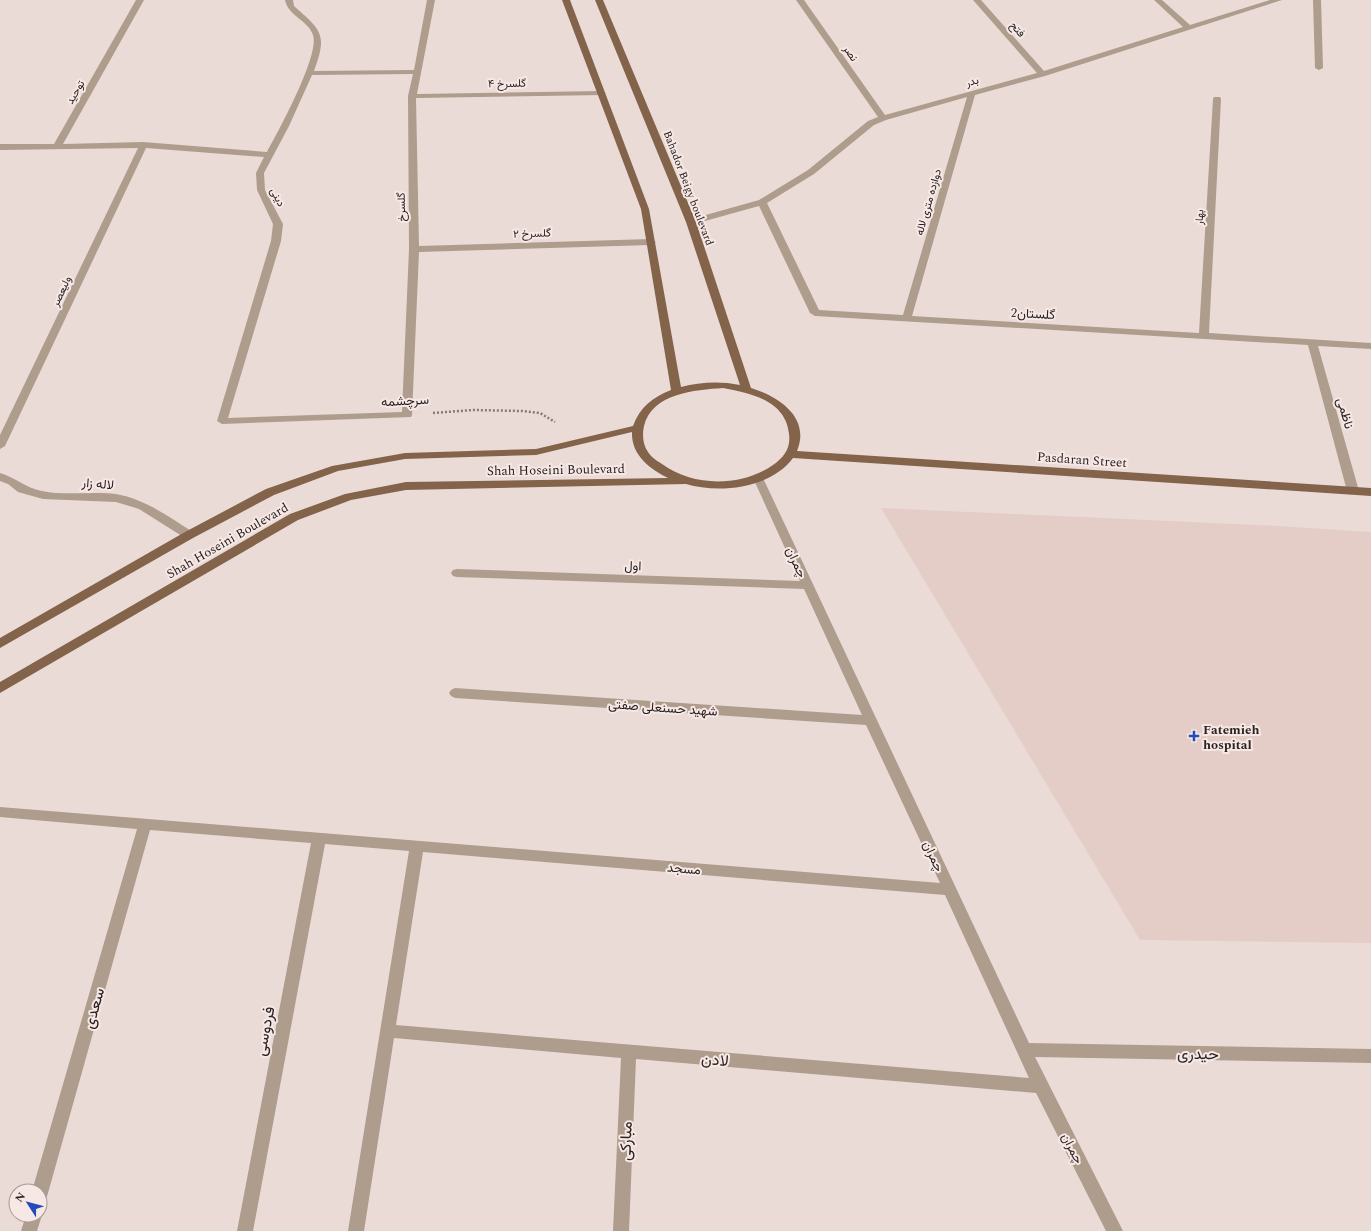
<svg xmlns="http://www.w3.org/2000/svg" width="1371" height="1231" viewBox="0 0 1371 1231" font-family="Spectral,Vazirmatn,serif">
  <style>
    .built { fill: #e4cdc7 }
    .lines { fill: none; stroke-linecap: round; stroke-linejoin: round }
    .path { stroke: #837a77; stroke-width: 2.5; stroke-dasharray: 2 2; stroke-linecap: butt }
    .minor { fill: #ae9c8d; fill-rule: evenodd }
    .major { fill: #83634a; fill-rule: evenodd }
    .poi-dot { fill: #224cba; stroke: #f7e8e5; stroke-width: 1.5 }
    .labels { text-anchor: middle; stroke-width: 4; stroke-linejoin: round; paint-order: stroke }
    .far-street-label { font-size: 11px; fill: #282321; stroke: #f7e8e5 }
    .street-label { font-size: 13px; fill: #282321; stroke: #f7e8e5 }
    .poi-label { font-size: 13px; font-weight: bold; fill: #282321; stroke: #f7e8e5; text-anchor: start }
    .near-street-label { font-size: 16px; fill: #282321; stroke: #f7e8e5 }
  </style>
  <rect width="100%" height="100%" fill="#eadbd7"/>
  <path class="built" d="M881 508 1279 526 1371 532V943L1140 940Z"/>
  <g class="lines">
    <path class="path" d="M433 413 473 410 522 411 540 413 555 422"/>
    <g class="minor">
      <path d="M136 0H144L63 144 143 142 267 152C278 132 320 55 313 35 308 20 288 16 285 0H293L294 6C321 30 328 34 314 71L414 70 427 0H435L417 94 602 91 606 93 602 95 416 98 419 246 651 239 656 242 651 245 419 252 412 415 411 417 222 424 217 421 271 241 273 224 257 190 256 173 264 157 146 148 5 446 0 449V435L138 148 0 150V144H54ZM413 74 408 96 409 249 402 412 228 418 281 241 283 224 265 190 264 173 289 126 312 75Z"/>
      <path d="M796 0H804L885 115 1037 73 973 0H981L1044 71 1183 27 1154 0H1162L1190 25 1270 0H1282L1045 76 975 95 912 316 1199 333 1213 99 1214 97H1220L1221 99 1209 333 1371 343V349L1318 346 1359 491 1357 494H1349L1347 491 1308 345 815 316 810 313 759 206 694 224H688L686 222 688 220 759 200 808 170 868 121 878 117ZM967 97 903 315 819 310 767 203 814 174 874 125 886 120Z"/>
      <path d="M1313 0H1321L1323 68 1319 70 1315 68Z"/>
      <path d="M0 473C16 478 26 488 42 491 66 496 92 491 116 494 145 499 169 517 193 532L195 535 193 538H185L139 509 126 505 116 502 43 499 18 492 8 484 0 481Z"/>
      <path d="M758 474 762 475 763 478 1029 1043 1371 1049V1063L1035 1057 1123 1231H1106L1036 1093 636 1059 629 1231H613L621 1058 394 1038 364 1231H348L409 851 325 844 253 1231H237L311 843 150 830 48 1193 46 1199 40 1201V1191H32L137 829 0 817V807L940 883 866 725 455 698 451 696 449 693 451 690 455 688 862 715 804 589 457 577 453 576 451 573 453 570 457 569 800 581 753 478 754 475ZM423 852 945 895 1029 1078 396 1025Z"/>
      <path d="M40 1210 42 1215 37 1231H21L26 1215H40Z"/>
    </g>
    <path class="major" d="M562 0H570L649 209 681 387C700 382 720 381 740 385L686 222 595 0H603L696 222 751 388C778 396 811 417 797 451L1371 488V496L793 458C771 488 720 494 686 484L406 490 351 500 298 520 0 693V682L290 514 345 494 406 482 668 478C650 469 631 455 632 432L536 455 405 459 338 471 274 495 193 538 0 648V638L185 532 266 489 332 466 405 453 536 449 633 426C640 407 653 397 671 390L641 209ZM723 388C751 393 786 401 789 434 791 448 784 457 773 465 741 487 693 487 662 464 657 461 651 457 648 452 643 445 642 435 644 426 652 393 695 390 723 388Z"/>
  </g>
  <path class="poi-dot" d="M1192 730h4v4h4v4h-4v4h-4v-4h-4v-4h4z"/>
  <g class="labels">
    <g class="far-street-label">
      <text transform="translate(1018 29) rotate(49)" y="4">فتح</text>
      <text transform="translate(851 53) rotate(55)" y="4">نصر</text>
      <text transform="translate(972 81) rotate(-16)" y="4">بدر</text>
      <text transform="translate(507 83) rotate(-1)" y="4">گلسرخ ۴</text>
      <text transform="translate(75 92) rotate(-60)" y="4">توحید</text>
      <text transform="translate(689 188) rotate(69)" y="4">Bahador Beigy boulevard</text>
      <text transform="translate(278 197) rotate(63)" y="4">دینی</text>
      <text transform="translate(928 202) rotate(-74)" y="4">دوازده متری لاله</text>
      <text transform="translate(401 207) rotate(-91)" y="4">گلسرخ</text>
      <text transform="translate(1199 217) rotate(-87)" y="4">بهار</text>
      <text transform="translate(532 233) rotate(-2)" y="4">گلسرخ ۲</text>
      <text transform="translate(61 291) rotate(-65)" y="4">ولیعصر</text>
    </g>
    <g class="street-label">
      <text transform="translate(1033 313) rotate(3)" y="5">گلستان2</text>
      <text transform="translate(405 400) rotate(-3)" y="5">سرچشمه</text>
      <text transform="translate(1346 413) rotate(74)" y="5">ناظمی</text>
      <text transform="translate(1082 459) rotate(4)" y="5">Pasdaran Street</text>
      <text transform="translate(556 469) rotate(-1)" y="5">Shah Hoseini Boulevard</text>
      <text transform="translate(98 483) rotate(5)" y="5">لاله زار</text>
      <text transform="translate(227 540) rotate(-30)" y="5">Shah Hoseini Boulevard</text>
      <text transform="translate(797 562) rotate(65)" y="5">چمران</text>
      <text transform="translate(633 565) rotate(2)" y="5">اول</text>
      <text transform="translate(663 707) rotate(4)" y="5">شهید حسنعلی صفتی</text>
      <text transform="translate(934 856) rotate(65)" y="5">چمران</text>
      <text transform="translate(684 868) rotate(5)" y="5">مسجد</text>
      <text transform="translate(1073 1148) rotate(63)" y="5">چمران</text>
    </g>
    <g class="poi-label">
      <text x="1203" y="734">Fatemieh<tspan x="1203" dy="15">hospital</tspan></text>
    </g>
    <g class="near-street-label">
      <text transform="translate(93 1008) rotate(-74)" y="6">سعدی</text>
      <text transform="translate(264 1031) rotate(-79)" y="6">فردوسی</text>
      <text transform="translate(1198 1053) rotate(1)" y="6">حیدری</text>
      <text transform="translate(715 1059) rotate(5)" y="6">لادن</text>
      <text transform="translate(625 1141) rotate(-88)" y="6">مبارکی</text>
    </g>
  </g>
  <g transform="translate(28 1203) rotate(306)"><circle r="19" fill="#f7e8e5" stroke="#a49997"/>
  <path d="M0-3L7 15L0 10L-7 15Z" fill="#224cba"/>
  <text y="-6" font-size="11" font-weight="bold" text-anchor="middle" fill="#282321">N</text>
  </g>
</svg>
